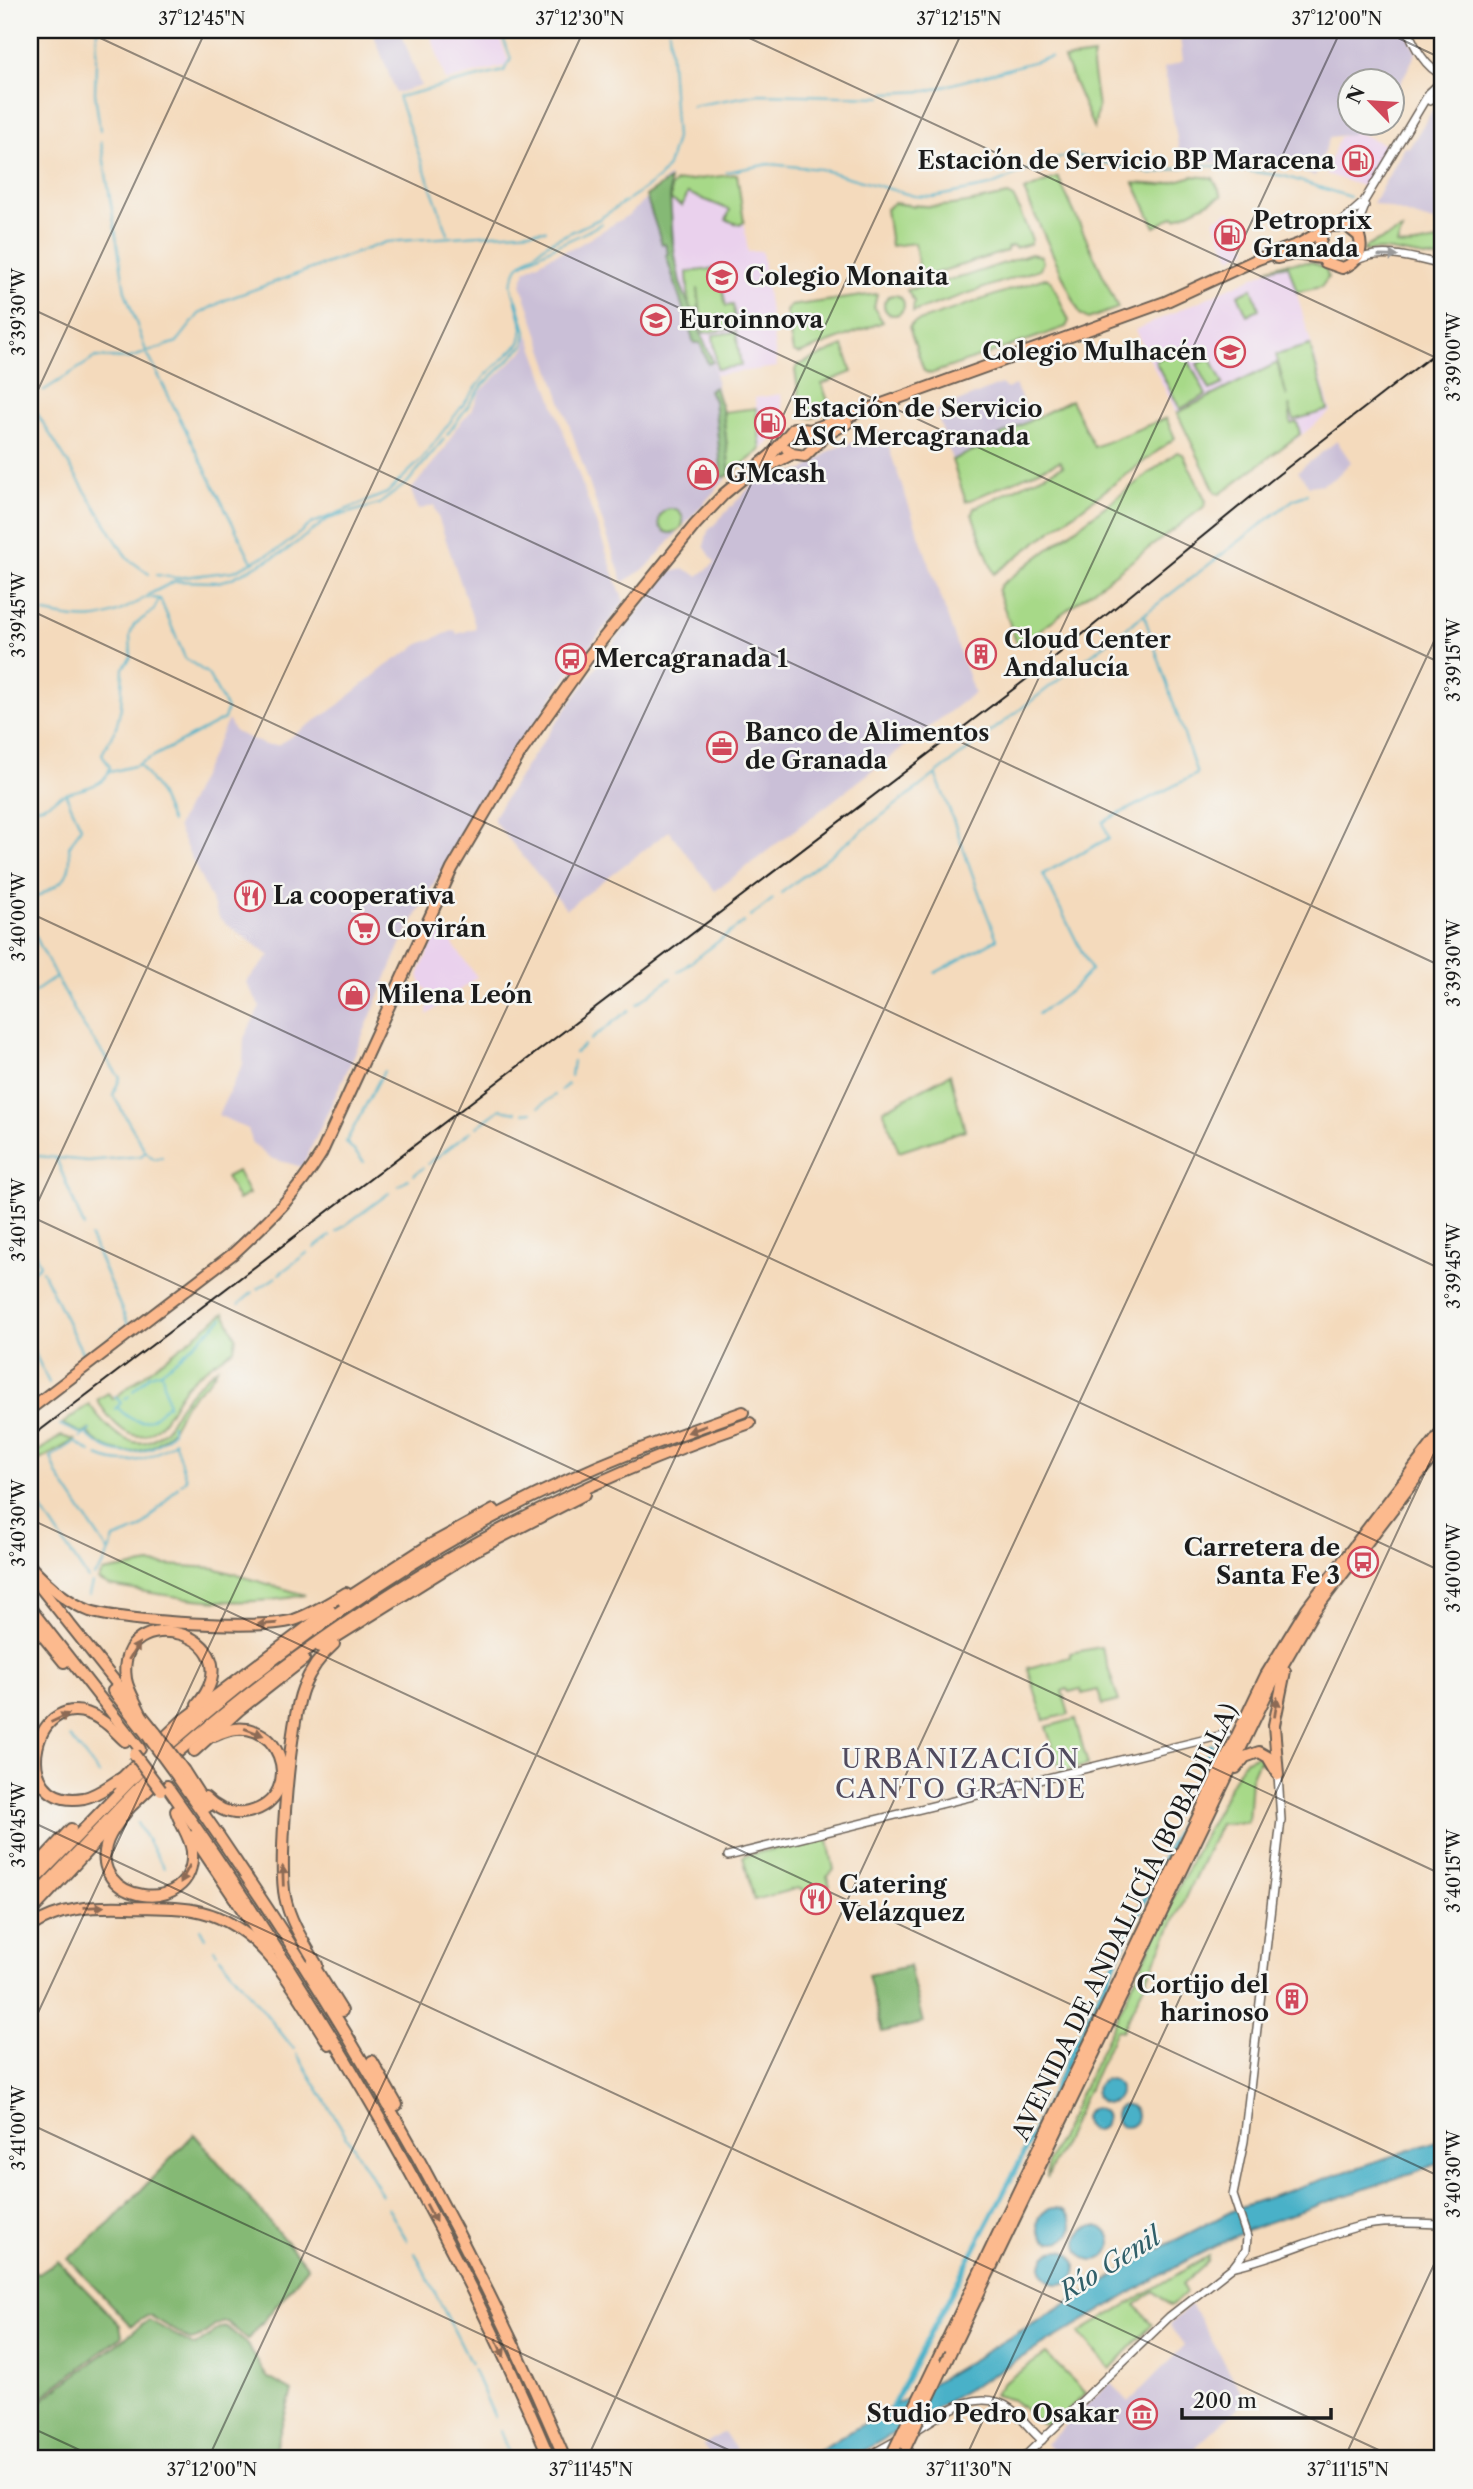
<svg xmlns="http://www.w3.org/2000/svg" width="1473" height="2489" viewBox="0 0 1473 2489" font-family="'Libre Caslon Text',serif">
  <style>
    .built { fill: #ead1ed }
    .industrial { fill: #cabfd7 }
    .green { fill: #a7d988; stroke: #627a52; stroke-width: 2 }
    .forest { fill: #85b974; stroke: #506a48; stroke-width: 2 }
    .water { fill: #49b1c8; stroke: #326672; stroke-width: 2 }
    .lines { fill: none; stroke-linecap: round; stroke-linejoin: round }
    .stream { stroke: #49b1c8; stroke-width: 2 }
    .canal { stroke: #49b1c8; stroke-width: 5 }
    .minor-casing { stroke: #685e54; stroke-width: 10 }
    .highway-casing { stroke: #685e54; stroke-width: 14 }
    .minor { stroke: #fff; stroke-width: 7 }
    .highway { stroke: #fcba8e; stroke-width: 10 }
    .rail { stroke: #1c1c1c; stroke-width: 2 }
    .highway-bridge-casing { stroke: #685e54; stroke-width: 14; stroke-linecap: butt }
    .highway-bridge { stroke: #fcba8e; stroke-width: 10 }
    .oneway { fill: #999 }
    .oneway2 { fill: #8c6b55 }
    .ticks { fill: none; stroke: #1c1c1c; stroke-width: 2; stroke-opacity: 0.45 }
    .labels { text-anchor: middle; stroke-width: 5; stroke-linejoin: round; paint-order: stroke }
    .poi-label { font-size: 24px; font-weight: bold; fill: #1c1c1c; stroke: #f6f6f2; text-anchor: start }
    .street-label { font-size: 24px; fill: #1c1c1c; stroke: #f6f6f2 }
    .neighbourhood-label { font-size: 26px; letter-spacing: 2px; fill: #514b5f; stroke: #f6f6f2 }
    .water-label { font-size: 26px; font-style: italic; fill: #305f69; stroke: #f6f6f2 }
    .neatline { fill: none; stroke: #1c1c1c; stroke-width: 2.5 }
    .ticks-label { font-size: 18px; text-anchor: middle; fill: #1c1c1c }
  </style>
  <rect width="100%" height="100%" fill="#f6f6f2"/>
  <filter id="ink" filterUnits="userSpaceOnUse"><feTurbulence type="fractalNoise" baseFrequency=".0143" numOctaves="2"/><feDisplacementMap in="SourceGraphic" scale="14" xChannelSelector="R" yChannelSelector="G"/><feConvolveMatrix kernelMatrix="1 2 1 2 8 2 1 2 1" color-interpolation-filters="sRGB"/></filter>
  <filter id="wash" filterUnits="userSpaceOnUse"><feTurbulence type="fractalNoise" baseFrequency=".00686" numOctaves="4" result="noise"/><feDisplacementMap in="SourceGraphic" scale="28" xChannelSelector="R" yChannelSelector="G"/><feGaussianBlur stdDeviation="1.57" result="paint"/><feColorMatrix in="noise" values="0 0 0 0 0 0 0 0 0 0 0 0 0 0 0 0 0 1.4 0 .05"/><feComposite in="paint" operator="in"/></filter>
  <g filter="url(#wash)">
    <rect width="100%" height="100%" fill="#f4dabc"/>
    <g class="built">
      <path d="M429 30H497L508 60 505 66 446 81Z"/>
      <path d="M1356 132 1393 148 1368 188 1326 174 1339 137Z"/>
      <path d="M737 174 748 252 762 251 777 367 716 375 680 283 673 244 671 187 676 182Z"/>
      <path d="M1230 211 1248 249 1231 258 1213 220Z"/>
      <path d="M1288 264 1331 412 1295 440 1289 405 1277 363 1177 413 1135 330 1267 271Z"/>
      <path d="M781 394 783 418 778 433 761 450 755 398Z"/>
      <path d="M442 921 454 946 477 977 427 1015 429 992 421 985 419 973Z"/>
    </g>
    <g class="industrial">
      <path d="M372 30H400L421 86 396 93Z"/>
      <path d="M1179 30H1406L1416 53 1398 88H1393L1392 80H1350V122L1355 123 1356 127 1352 134 1330 137 1315 176 1271 163H1215L1180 155 1164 68 1183 61Z"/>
      <path d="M1439 100H1443V222H1433L1373 203 1405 147 1409 148Z"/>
      <path d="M669 176 677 270 689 312 714 366 730 474 646 568 623 582 521 284 526 270 551 256 579 245 630 214Z"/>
      <path d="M528 332 624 602 558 688 438 876 400 946 353 1058 302 1167 270 1158 253 1144 248 1129 218 1115 243 1064 244 1038 260 1007 246 982 270 956 220 919 177 827 228 720 235 732 265 745H278L332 710 386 666 420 644 455 630 457 634 476 628 434 505 418 510 411 490 446 447 456 428 472 410 480 392 525 349Z"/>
      <path d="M1001 384 1007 389 1015 385 1032 420 999 436 1000 439 952 460 936 411Z"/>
      <path d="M883 431 974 693 715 891 669 831 566 909 494 821V816L532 757 612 645 670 572 685 569 698 576 715 563 704 546 708 531 752 485 779 474 804 470 831 450Z"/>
      <path d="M1337 441 1351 462 1335 478 1322 484 1309 486 1298 471Z"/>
      <path d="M1191 2304 1246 2400 1183 2459H1061L1046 2444 1110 2382 1129 2402 1184 2346 1169 2325Z"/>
      <path d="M724 2432 742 2459H712L703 2445Z"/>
    </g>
    <g class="green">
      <path d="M1094 55 1092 66 1098 107 1094 129 1064 59Z"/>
      <path d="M737 174 744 222 740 225 726 220 730 210 688 193 682 206 671 200V187L676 182Z"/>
      <path d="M1193 176 1213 178 1222 196 1176 218 1174 216 1155 227 1134 183 1162 185Z"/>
      <path d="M1058 177 1118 308 1088 319 1080 314 1024 191Z"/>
      <path d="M1008 195 1014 198 1032 240 1030 244 1015 248 1013 246 1007 248V251L920 278 915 243 891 246 886 209 894 203C939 211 965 203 1008 195Z"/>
      <path d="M1402 230 1397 245C1413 248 1427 241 1443 241V260L1385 250 1364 251 1365 247Z"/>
      <path d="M1031 254 1041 256 1043 262 1040 269 913 312 914 301 907 290 966 276Z"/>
      <path d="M1312 262 1326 269 1328 278 1321 287 1297 292 1288 265 1267 269 1285 263Z"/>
      <path d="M718 268 726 306 733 305 736 328 703 333 698 288 699 309 689 310 687 272Z"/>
      <path d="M1045 278 1051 280 1069 321 1066 327 930 374 924 371 909 327 913 323Z"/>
      <path d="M1252 288 1259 309 1247 315 1238 295Z"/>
      <path d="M877 294 874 308 883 322 799 354 793 352 786 311 790 306Z"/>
      <circle cx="894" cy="305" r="10"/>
      <path d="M736 332 741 366 717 369 713 335Z"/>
      <path d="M1310 345 1328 410 1294 420 1289 405 1291 424 1297 422 1300 434 1220 494 1216 493 1177 413 1277 363 1287 397 1276 355Z"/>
      <path d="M843 346 852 372 822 384 831 410 812 418 805 416 801 410 795 370 798 365Z"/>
      <path d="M1182 347 1206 395 1180 409 1155 361Z"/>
      <path d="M1211 358 1223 384 1210 390 1197 364Z"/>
      <path d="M1071 400 1094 447 1166 418 1175 438 994 574 972 514 974 508 1063 466 1060 461 966 502 952 460 1000 439 999 436Z"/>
      <path d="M756 408 761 450 730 474 723 412Z"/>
      <path d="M1177 452 1183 454 1206 501 1205 506 1020 645 1017 644 998 591 1001 585Z"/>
      <circle cx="671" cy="521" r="12"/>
      <path d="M950 1074 965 1130 899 1152 883 1110Z"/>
      <path d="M237 1171 249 1194 238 1200 226 1177Z"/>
      <path d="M224 1313 236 1337 234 1349C217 1360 201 1371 187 1385 177 1396 172 1410 163 1421 137 1455 112 1423 97 1400L108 1393 113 1399Z"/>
      <path d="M217 1368C210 1385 195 1390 185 1405 179 1414 177 1425 169 1433 146 1459 110 1458 88 1433L90 1429 83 1434 62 1424 89 1404C105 1426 134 1461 164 1431 170 1424 174 1415 179 1407 189 1392 202 1380 217 1368Z"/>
      <path d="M61 1436 75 1440 36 1462 34 1454Z"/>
      <path d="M150 1564 214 1568 305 1595C235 1609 179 1598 110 1586L98 1580 103 1572Z"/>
      <path d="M1101 1647 1119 1701 1102 1705 1098 1690 1082 1694 1081 1689 1069 1692 1067 1689 1062 1691 1069 1714 1044 1720 1028 1668 1070 1657V1653Z"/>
      <path d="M1075 1719 1088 1765 1061 1772 1046 1727Z"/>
      <path d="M1258 1755 1272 1767 1269 1769 1259 1760 1251 1778 1248 1822 1220 1824 1122 2031 1116 2030 1047 2178 1048 2162 1195 1853 1239 1769 1246 1760Z"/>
      <path d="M824 1838 828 1840 834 1870 827 1877 830 1886 805 1891 798 1888 754 1900 743 1856Z"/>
      <path d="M1208 2256 1207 2262 1182 2285 1186 2293 1170 2306 1154 2291 1135 2305 1153 2324 1110 2369 1079 2333Z"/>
      <path d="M1046 2354 1086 2393 1054 2423 1045 2424 1036 2420 1013 2400 994 2395 1003 2383Z"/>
    </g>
    <g class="forest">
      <path d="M669 180 673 244 680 283 713 362 708 364 700 343H694L666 255 668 253 665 244H662L646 196Z"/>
      <path d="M715 387 723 412 730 474 726 477H722L714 401 709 390Z"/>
      <path d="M909 1966 923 2023 882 2032 868 1975Z"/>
      <path d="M194 2134 308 2267 248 2340 227 2322C212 2322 205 2339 190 2340L149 2315 131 2326 68 2259 110 2223Z"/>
      <path d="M58 2261 120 2325 122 2336 30 2406V2271L39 2274Z"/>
      <path d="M149 2320 195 2346 220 2328 227 2327 248 2345 267 2377 292 2391 272 2459H30V2409Z"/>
    </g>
    <g class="water">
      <circle cx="1108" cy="2091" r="12"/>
      <circle cx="1126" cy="2116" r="11"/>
      <circle cx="1095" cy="2119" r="11"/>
      <path d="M1443 2139V2162L1249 2229 1178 2265 850 2459H804L1168 2244 1240 2207Z"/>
      <circle cx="1055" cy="2225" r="17"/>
      <circle cx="1094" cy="2243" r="17"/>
      <circle cx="1059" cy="2267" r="17"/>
    </g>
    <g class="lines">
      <g class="stream">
        <path d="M97 30 95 93 100 130"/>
        <path d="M885 93 927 91 1051 57"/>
        <path d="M692 106 759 94 882 97"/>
        <path d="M101 142 125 291 146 351"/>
        <path d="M726 172 769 164 820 169 914 196 933 197 990 186 1054 159 1073 155 1152 174 1197 164 1284 176 1350 197"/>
        <path d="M448 234 398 97 504 71 511 59 500 30"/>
        <path d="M523 264C550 245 576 240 602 223"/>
        <path d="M148 355 251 560"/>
        <path d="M43 391 96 357 127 359 177 342 199 314 225 300 386 242 546 230"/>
        <path d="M30 402 127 558 149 574"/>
        <path d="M447 435 483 385 524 345 526 331 517 300"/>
        <path d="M157 575 176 578 234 571 281 548 311 524 387 493 422 459 485 376 520 343 523 328 511 284 518 266 548 243 599 219 644 189 660 177 668 166 676 138 669 30"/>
        <path d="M148 595 175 581 218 582 230 579 284 552 328 519 379 504 407 483 444 439"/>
        <path d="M30 610C82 620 98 627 146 597L160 599 185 658 208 674 227 709 224 719 139 764 157 789 171 822"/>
        <path d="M110 772 138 765"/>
        <path d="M30 806C44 809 49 802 60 796 76 788 107 789 110 767L102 754 116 728 121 707 123 668 131 657 130 635 134 625 153 611 159 600"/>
        <path d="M781 893 1293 500 1307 494"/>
        <path d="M30 901C57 884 75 882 69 847L81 827 66 795"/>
        <path d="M750 917 773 899"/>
        <path d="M30 925 56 977 30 995"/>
        <path d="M678 972 744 922"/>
        <path d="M935 973 997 939C974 885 959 830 936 776"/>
        <path d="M56 977 82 1024 120 1078 113 1095 146 1152 154 1159 162 1157"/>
        <path d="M637 1004 671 978"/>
        <path d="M1038 1014 1072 990 1091 970 1043 874 1109 838 1103 822 1197 774 1144 615"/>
        <path d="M590 1040 629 1010"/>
        <path d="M575 1053 584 1045"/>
        <path d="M571 1076 573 1061"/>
        <path d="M561 1090 568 1084"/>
        <path d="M539 1107 555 1095"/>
        <path d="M524 1113 532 1112"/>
        <path d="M477 1127 500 1109 516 1112"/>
        <path d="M30 1155 56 1158 84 1227"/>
        <path d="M58 1158 87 1161 141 1156 145 1152"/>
        <path d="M364 1162 346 1142 384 1071"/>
        <path d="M428 1164 471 1131"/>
        <path d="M414 1175 423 1168"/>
        <path d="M399 1186 408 1179"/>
        <path d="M336 1232 389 1193"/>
        <path d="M30 1242 40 1265 30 1273"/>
        <path d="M314 1248 330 1236"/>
        <path d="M42 1271 85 1358 128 1324 90 1237"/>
        <path d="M279 1274 307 1253"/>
        <path d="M258 1289 276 1277"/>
        <path d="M239 1304 253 1292"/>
        <path d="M30 1343 49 1383"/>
        <path d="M162 1373 168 1406"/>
        <path d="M133 1391 150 1375 161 1372 180 1357 223 1318"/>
        <path d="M115 1396 121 1403 115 1409"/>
        <path d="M125 1399 129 1396"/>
        <path d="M117 1407C136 1428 151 1425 167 1404"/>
        <path d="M60 1425 84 1435"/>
        <path d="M86 1434C112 1459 147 1460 172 1432V1425"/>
        <path d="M80 1438 90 1430"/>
        <path d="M174 1440 186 1479 181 1484"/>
        <path d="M91 1452 75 1442 51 1457 58 1476 108 1551"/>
        <path d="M98 1456C127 1469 150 1459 175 1442"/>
        <path d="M41 1508 88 1579"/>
        <path d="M94 1576 104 1564 114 1539 140 1529 178 1487"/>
        <path d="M89 1595 92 1583"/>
        <path d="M70 1737 99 1774"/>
        <path d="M137 1823 164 1868"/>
        <path d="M200 1929 205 1938"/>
        <path d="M214 1949 217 1953"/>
        <path d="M220 1957 294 2049"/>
        <path d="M297 2054 382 2195"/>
        <path d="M388 2208 407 2241"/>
        <path d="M415 2253 471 2364"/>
        <path d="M473 2369 495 2418"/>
        <path d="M500 2431 511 2459"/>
      </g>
      <path class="canal" d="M889 2413 1017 2167 1198 1788 1211 1745"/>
    </g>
  </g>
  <g filter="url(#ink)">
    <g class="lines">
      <g class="minor-casing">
        <g id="minor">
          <path d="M1408 30C1414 46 1426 69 1443 75"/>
          <path d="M1430 101 1443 90"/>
          <path d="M1339 224 1363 203 1429 93 1443 80"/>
          <path d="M1355 231 1365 206"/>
          <path d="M1355 261C1381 247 1416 259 1443 265"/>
          <path d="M728 1856 1227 1734"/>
          <path d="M1235 2266C1278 2257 1318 2236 1361 2226 1388 2220 1416 2224 1443 2224"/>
          <path d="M913 2432C942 2414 978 2385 1011 2409 1023 2418 1031 2431 1042 2440"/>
          <path d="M863 2459 899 2439"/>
          <path d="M1022 2459 1169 2317 1234 2266 1246 2250 1247 2237 1233 2195 1244 2141 1281 1820 1278 1775"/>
        </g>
      </g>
      <g class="highway-casing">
        <g id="highway">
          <path d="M1277 258 1295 254 1321 258"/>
          <path d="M810 430 1165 302 1258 259 1299 244 1331 226H1347L1359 236C1364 252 1357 263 1342 268L1325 262 1318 248 1323 232"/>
          <path d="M787 449 792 454 805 456 827 434 847 423"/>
          <path d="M765 468 792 454"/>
          <path d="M30 1409 234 1253C268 1221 297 1194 321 1154L452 869 521 752 589 656 695 525 724 494 771 455 794 428 810 430 815 439 814 446"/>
          <path d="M30 1566C47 1585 66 1602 90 1611 124 1622 260 1630 294 1620 312 1614 329 1603 346 1593"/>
          <path d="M32 1577 156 1733"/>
          <path d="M343 1601 428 1546 494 1510"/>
          <path d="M30 1608 140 1749"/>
          <path d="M30 1620 64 1662"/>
          <path d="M320 1647 474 1551 585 1494"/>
          <path d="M30 1656V1692"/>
          <path d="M113 1691 150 1739"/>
          <path d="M141 1714C136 1702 128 1691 126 1679 114 1597 259 1632 197 1705"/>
          <path d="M181 1722 330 1610"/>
          <path d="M165 1737 184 1719"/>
          <path d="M170 1744C307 1625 463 1519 633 1452 669 1438 706 1425 743 1412"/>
          <path d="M194 1751 239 1710 304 1659"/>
          <path d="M177 1753C349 1603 534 1497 750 1423"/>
          <path d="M1236 1768 1245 1757 1259 1752 1268 1757 1275 1769"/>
          <path d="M184 1771 207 1807"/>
          <path d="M1278 1775 1274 1725 1285 1671"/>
          <path d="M177 1776C329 1990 462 2217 565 2459"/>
          <path d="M122 1778C110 1784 99 1795 84 1798 5 1811 33 1676 101 1720 110 1725 117 1734 125 1741"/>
          <path d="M117 1783 135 1765"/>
          <path d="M167 1786C316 1997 449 2221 550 2459"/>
          <path d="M205 1797C217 1809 232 1816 249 1812 310 1797 279 1702 214 1736"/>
          <path d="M129 1808C122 1818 113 1828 108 1840 84 1903 197 1920 192 1851 190 1836 180 1824 176 1811"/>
          <path d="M125 1812 151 1787"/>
          <path d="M193 1836 270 1951"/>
          <path d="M30 1873 71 1829"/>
          <path d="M30 1885 139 1772"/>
          <path d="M30 1902 146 1780"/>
          <path d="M30 1913 113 1823"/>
          <path d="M30 1927C60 1907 92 1906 128 1907 152 1908 178 1906 202 1912 264 1927 298 1996 329 2044"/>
          <path d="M312 1963 342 2011"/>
          <path d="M317 1965C305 1944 290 1922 285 1897 278 1862 290 1721 303 1688 310 1671 320 1656 334 1644"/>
          <path d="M372 2061 397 2105"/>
          <path d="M950 2353 1271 1685 1312 1614 1443 1443"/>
          <path d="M936 2363 1266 1675 1307 1608 1443 1430"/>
          <path d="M899 2459 906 2446"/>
        </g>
      </g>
      <use href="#minor" class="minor"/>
      <use href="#highway" class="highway"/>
      <path class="rail" d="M30 1438 1045 665 1274 478 1443 347"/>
      <g class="highway-bridge-casing">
        <g id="highway-bridge">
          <path d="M156 1733 184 1771"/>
          <path d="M150 1739 177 1776"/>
          <path d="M134 1754 161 1790"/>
          <path d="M906 2446 950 2353"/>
          <path d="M893 2452 936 2363"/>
        </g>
      </g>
      <use href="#highway-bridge" class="highway-bridge"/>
    </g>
    <defs><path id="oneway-solid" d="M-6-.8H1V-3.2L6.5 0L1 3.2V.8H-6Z" transform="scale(1.75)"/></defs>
    <use class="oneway" href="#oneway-solid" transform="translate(1388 256) rotate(1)"/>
    <g class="oneway2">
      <use href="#oneway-solid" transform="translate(697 1429) rotate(160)"/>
      <use href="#oneway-solid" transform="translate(267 1624) rotate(176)"/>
      <use href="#oneway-solid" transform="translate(134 1651) rotate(-58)"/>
      <use href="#oneway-solid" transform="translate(1276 1707) rotate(-82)"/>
      <use href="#oneway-solid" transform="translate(60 1718) rotate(-25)"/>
      <use href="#oneway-solid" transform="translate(254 1732) rotate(20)"/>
      <use href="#oneway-solid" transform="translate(185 1874) rotate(118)"/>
      <use href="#oneway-solid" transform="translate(283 1876) rotate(-92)"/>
      <use href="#oneway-solid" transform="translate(94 1907) rotate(-2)"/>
      <use href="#oneway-solid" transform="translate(431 2213) rotate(62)"/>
      <use href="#oneway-solid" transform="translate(500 2348) rotate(65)"/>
    </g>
  </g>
  <path class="ticks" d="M83 30 1443 664M732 30 1443 361M1381 30 1443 59M30 308 1443 967M30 407 206 30M30 610 1443 1270M30 913 1443 1572M30 1216 1443 1875M30 1219 584 30M30 1519 1443 2178M30 1821 1398 2459M30 2030 963 30M30 2124 748 2459M30 2427 99 2459M208 2459 1341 30M587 2459 1443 622M965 2459 1443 1434M1344 2459 1443 2245"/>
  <defs>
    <g id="fuel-ring" transform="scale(1.575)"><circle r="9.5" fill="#f6f6f2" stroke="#d1495b" stroke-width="1.5"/><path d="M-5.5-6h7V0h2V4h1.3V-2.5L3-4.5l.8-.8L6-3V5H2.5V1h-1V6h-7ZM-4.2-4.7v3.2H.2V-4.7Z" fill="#d1495b"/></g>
    <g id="school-ring" transform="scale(1.575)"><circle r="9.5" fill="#f6f6f2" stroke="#d1495b" stroke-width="1.5"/><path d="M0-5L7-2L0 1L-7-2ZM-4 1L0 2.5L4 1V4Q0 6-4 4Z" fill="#d1495b"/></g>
    <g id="shop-ring" transform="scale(1.575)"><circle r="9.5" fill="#f6f6f2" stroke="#d1495b" stroke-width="1.5"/><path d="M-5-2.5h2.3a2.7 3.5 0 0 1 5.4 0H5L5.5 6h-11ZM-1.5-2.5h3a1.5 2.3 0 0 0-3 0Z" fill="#d1495b"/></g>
    <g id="building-ring" transform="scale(1.575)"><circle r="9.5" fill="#f6f6f2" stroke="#d1495b" stroke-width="1.5"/><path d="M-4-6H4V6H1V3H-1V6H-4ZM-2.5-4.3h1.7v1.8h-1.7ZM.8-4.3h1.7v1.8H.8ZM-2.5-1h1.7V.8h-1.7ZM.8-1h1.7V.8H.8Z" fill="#d1495b"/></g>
    <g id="bus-ring" transform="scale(1.575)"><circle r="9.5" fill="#f6f6f2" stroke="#d1495b" stroke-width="1.5"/><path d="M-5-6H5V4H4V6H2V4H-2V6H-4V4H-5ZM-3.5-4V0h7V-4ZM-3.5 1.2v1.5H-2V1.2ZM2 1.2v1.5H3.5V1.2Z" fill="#d1495b"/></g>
    <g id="office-ring" transform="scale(1.575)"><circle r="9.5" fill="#f6f6f2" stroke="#d1495b" stroke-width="1.5"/><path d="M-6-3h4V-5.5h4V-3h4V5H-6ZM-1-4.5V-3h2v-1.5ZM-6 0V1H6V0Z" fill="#d1495b"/></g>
    <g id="restaurant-ring" transform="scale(1.575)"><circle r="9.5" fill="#f6f6f2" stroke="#d1495b" stroke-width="1.5"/><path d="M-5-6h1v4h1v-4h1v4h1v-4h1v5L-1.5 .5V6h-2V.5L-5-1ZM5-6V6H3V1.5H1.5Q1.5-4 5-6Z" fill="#d1495b"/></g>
    <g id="supermarket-ring" transform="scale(1.575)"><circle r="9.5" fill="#f6f6f2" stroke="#d1495b" stroke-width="1.5"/><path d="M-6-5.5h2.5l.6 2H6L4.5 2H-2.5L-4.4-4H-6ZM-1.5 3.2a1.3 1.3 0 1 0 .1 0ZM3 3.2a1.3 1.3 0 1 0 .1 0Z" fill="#d1495b"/></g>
    <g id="museum-ring" transform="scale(1.575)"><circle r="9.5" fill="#f6f6f2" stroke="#d1495b" stroke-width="1.5"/><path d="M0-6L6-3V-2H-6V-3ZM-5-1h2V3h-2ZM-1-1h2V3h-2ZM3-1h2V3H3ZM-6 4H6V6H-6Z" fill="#d1495b"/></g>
  </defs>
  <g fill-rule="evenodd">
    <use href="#fuel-ring" x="1358" y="161"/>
    <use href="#fuel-ring" x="1230" y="235"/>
    <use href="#school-ring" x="722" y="277"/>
    <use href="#school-ring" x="656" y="320"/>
    <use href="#school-ring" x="1230" y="352"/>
    <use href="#fuel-ring" x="770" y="423"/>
    <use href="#shop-ring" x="703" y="474"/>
    <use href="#building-ring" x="981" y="654"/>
    <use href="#bus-ring" x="571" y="659"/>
    <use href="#office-ring" x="722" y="747"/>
    <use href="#restaurant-ring" x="250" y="896"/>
    <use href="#supermarket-ring" x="364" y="929"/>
    <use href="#shop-ring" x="354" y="995"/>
    <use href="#bus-ring" x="1363" y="1562"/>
    <use href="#restaurant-ring" x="816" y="1899"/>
    <use href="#building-ring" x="1292" y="1999"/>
    <use href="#museum-ring" x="1142" y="2414"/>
  </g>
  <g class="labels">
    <g class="poi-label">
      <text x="1335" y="169" text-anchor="end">Estación de Servicio BP Maracena</text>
      <text x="1253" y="229">Petroprix<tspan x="1253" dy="28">Granada</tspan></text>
      <text x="745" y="285">Colegio Monaita</text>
      <text x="679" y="328">Euroinnova</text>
      <text x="1207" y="360" text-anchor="end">Colegio Mulhacén</text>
      <text x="793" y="417">Estación de Servicio<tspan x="793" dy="28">ASC Mercagranada</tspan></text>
      <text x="726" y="482">GMcash</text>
      <text x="1004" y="648">Cloud Center<tspan x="1004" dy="28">Andalucía</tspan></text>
      <text x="594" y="667">Mercagranada 1</text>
      <text x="745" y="741">Banco de Alimentos<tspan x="745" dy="28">de Granada</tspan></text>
      <text x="273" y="904">La cooperativa</text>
      <text x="387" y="937">Covirán</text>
      <text x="377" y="1003">Milena León</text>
      <text x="1340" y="1556" text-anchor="end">Carretera de<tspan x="1340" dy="28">Santa Fe 3</tspan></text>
      <text x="839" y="1893">Catering<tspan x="839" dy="28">Velázquez</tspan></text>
      <text x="1269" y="1993" text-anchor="end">Cortijo del<tspan x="1269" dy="28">harinoso</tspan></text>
      <text x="1119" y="2422" text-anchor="end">Studio Pedro Osakar</text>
    </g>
    <g class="street-label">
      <text transform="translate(1125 1922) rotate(-64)" y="8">AVENIDA DE ANDALUCÍA (BOBADILLA)</text>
    </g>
    <g class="neighbourhood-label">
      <text x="961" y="1768">URBANIZACIÓN<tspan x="961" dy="30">CANTO GRANDE</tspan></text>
    </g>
    <g class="water-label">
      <text transform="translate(1110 2264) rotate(-32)" y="9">Río Genil</text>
    </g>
  </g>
  <rect width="1473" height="2489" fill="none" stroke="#f6f6f2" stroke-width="77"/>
  <g transform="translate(1371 102) rotate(295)"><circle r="33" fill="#f6f6f2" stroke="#9f9f9c" stroke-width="2"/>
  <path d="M0-5L12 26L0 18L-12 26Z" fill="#d1495b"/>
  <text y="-10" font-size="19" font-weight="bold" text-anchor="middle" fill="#1c1c1c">N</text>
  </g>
  <path d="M1182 2408v10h149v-10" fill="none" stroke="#1c1c1c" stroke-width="3.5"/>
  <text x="1193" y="2408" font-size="21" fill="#1c1c1c" stroke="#f6f6f2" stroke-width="5" paint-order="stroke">200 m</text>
  <rect x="38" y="38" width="1396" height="2412" class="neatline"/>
  <g class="ticks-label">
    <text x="202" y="25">37°12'45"N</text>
    <text x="580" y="25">37°12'30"N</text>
    <text x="959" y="25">37°12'15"N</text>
    <text x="1337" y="25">37°12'00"N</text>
    <text transform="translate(19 312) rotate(-90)" y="6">3°39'30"W</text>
    <text transform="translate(1454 357) rotate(-90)" y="6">3°39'00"W</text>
    <text transform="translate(19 615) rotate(-90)" y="6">3°39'45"W</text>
    <text transform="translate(1454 660) rotate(-90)" y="6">3°39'15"W</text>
    <text transform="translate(19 917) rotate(-90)" y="6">3°40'00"W</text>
    <text transform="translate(1454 963) rotate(-90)" y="6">3°39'30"W</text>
    <text transform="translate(19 1220) rotate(-90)" y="6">3°40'15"W</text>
    <text transform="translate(1454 1266) rotate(-90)" y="6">3°39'45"W</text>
    <text transform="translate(19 1523) rotate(-90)" y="6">3°40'30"W</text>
    <text transform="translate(1454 1568) rotate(-90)" y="6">3°40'00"W</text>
    <text transform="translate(19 1825) rotate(-90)" y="6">3°40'45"W</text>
    <text transform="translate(1454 1871) rotate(-90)" y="6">3°40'15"W</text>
    <text transform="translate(19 2128) rotate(-90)" y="6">3°41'00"W</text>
    <text transform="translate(1454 2174) rotate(-90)" y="6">3°40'30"W</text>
    <text x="212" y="2476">37°12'00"N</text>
    <text x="591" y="2476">37°11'45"N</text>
    <text x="969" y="2476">37°11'30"N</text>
    <text x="1348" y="2476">37°11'15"N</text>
  </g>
</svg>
